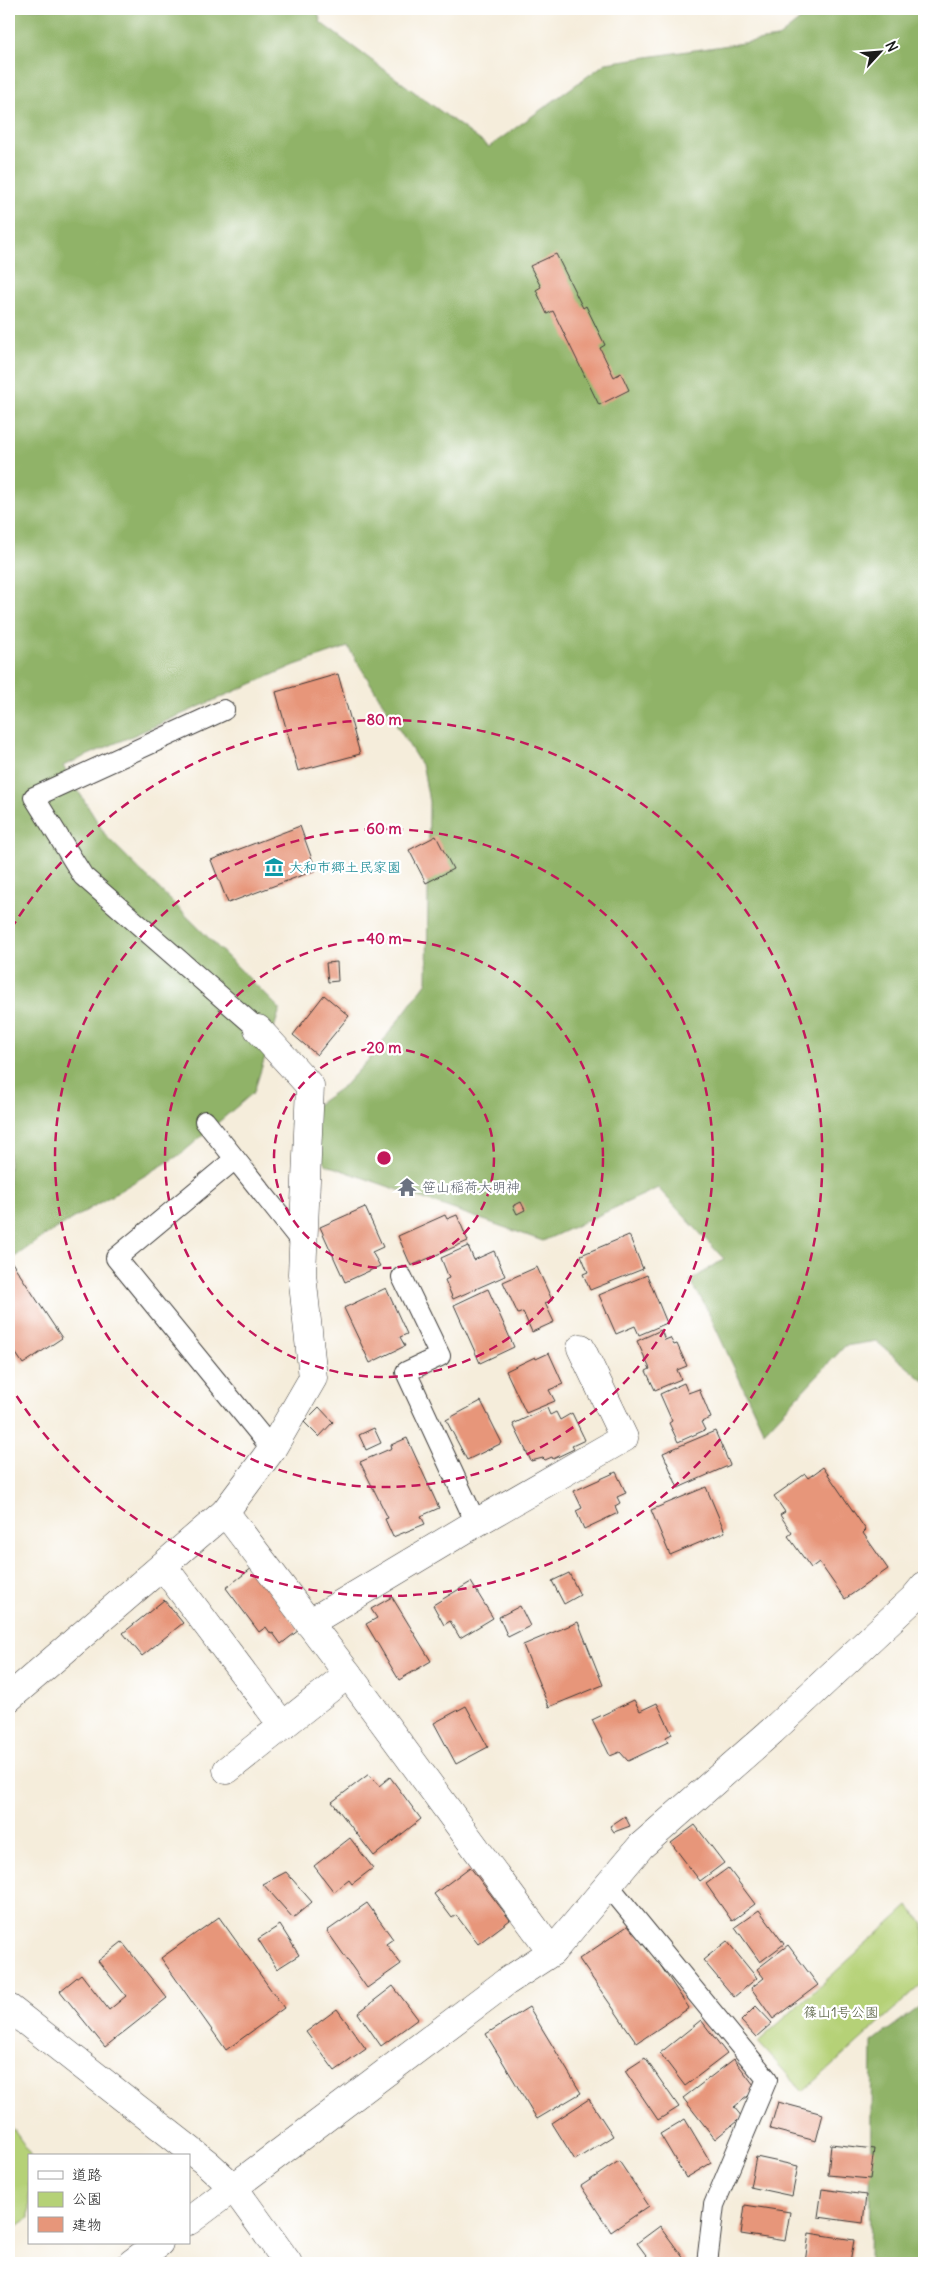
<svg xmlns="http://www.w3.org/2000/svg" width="933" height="2272" viewBox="0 0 933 2272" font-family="Delius,'Klee One',sans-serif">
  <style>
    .green { fill: #b5d177; stroke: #68764a }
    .forest { fill: #90b368; stroke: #566842 }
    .building { fill: #e7967a }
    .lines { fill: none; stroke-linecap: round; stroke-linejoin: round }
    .lane-casing { stroke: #3d3b39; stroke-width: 22 }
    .street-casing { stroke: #3d3b39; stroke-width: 29 }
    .lane { stroke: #fff; stroke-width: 20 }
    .street { stroke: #fff; stroke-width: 28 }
    .ring { fill: none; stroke: #c2185b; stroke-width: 2.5; stroke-dasharray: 9 6 }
    .labels { text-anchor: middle; stroke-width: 4.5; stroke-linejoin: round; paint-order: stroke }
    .culture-label { font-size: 14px; fill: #0d838f; stroke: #fff; text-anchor: start }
    .worship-label { font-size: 14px; fill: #5b616d; stroke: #fff; text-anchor: start }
    .park-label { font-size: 14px; fill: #525b3c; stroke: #fff }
    .centre { fill: #c2185b; stroke: #fff; stroke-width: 2.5 }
    .ring-label { font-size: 15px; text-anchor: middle; font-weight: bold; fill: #c2185b; stroke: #fff; stroke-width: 4.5; stroke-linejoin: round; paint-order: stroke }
  </style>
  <rect width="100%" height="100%" fill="#fff"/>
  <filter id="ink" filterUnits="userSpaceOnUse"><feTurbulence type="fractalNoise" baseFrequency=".02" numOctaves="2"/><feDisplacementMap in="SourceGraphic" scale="10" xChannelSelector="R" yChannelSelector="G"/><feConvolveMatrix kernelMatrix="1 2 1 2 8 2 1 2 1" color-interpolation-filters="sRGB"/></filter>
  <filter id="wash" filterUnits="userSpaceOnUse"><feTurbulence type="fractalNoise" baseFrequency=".0096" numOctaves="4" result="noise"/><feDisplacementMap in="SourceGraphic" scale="20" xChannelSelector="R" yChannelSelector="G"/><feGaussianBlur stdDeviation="1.12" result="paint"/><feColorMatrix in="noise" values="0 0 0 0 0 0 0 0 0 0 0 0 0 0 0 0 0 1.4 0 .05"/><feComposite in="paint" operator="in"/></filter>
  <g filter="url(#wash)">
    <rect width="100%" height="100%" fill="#f5eddb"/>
    <g class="green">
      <path d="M908 1906 924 1924V1982L803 2092 758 2042Z"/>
      <path d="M9 2123 32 2156H29V2218L9 2232Z"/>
    </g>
    <g class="forest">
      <path d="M9 9H317L321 23 489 147 606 63 777 38 814 9H924V1381L876 1341 845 1346 764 1432 704 1303 690 1281 724 1259 658 1188 543 1241 327 1165 289 1124 345 1085 370 1058 427 982 429 802 423 768 348 647 295 665 63 766 106 836 280 1009 254 1092 181 1154 44 1236 9 1261V1083L13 1067H9Z"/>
      <path d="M924 2003V2263H869L872 2042Z"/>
    </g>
    <g id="blocks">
      <g class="building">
        <path d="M556 254 583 308 586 306 605 345 600 348 614 377 621 373 629 390 599 405 553 311 547 314 536 290 541 287 530 266Z"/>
        <path d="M338 674 360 754 298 771 276 692Z"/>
        <path d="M300 826 316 870 228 903 211 860Z"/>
        <path d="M436 836 453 869 426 883 409 850Z"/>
        <path d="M337 962 338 981 328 982 326 963Z"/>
        <path d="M324 995 349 1016 317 1055 293 1035Z"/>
        <path d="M521 1202 525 1210 517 1214 513 1206Z"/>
        <path d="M365 1207 383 1247 372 1252 380 1266 345 1282 320 1227Z"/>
        <path d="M445 1215 447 1219 457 1215 468 1241 411 1266 398 1236Z"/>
        <path d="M629 1235 643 1269 590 1290 583 1274 588 1272 581 1255Z"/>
        <path d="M468 1246 474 1260 494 1251 505 1276 453 1299 445 1280 449 1278 441 1258Z"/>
        <path d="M9 1258 62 1338 23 1364 9 1343Z"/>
        <path d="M537 1267 552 1300 545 1303 554 1322 532 1332 523 1312 518 1314 503 1282Z"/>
        <path d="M647 1275 667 1323 639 1335 635 1326 616 1334 599 1295Z"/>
        <path d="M386 1288 407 1334 400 1337 405 1346 370 1363 344 1308Z"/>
        <path d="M488 1289 514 1347 480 1363 454 1305Z"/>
        <path d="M661 1330 665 1340 670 1338 674 1345 677 1344 687 1366 677 1370 681 1379 655 1390 646 1371 650 1369 637 1341Z"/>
        <path d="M549 1353 563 1384 549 1390 555 1401 526 1413 506 1371 535 1357 536 1359Z"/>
        <path d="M684 1383 688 1393 699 1389 711 1418 701 1422 705 1430 678 1442 669 1423 672 1421 660 1394Z"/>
        <path d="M481 1401 502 1443 467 1460 446 1420Z"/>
        <path d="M319 1407 333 1422 319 1437 304 1422Z"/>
        <path d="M547 1408 550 1415 556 1412 560 1420 572 1413 585 1440 572 1446 574 1449 553 1459 552 1457 545 1460 543 1458 531 1461 513 1424Z"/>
        <path d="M374 1428 381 1443 366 1450 359 1435Z"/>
        <path d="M715 1431 730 1465 678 1488 663 1453Z"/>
        <path d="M407 1438 439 1508 421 1516 425 1524 393 1537 385 1519 388 1518 360 1462 392 1448 391 1445Z"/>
        <path d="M823 1467 866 1530 863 1533 888 1569 845 1599 819 1562 811 1568 788 1536 792 1533 780 1515 785 1512 774 1496 805 1474 808 1478Z"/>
        <path d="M616 1472 626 1493 617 1497 620 1503 615 1506 618 1513 584 1529 576 1511 582 1508 574 1491Z"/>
        <path d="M706 1487 725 1532 670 1555 651 1510Z"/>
        <path d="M252 1568 299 1630 281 1644 273 1633 271 1634 266 1627 259 1632 226 1588Z"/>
        <path d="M569 1573 580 1595 564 1604 552 1581Z"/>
        <path d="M471 1582 493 1618 460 1638 450 1621 444 1625 433 1605Z"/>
        <path d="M392 1597 431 1661 399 1680 366 1624 377 1618 371 1609Z"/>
        <path d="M164 1600 183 1623 142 1656 123 1633Z"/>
        <path d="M520 1606 530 1626 508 1637 499 1617Z"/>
        <path d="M578 1622 603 1685 549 1707 523 1645Z"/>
        <path d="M634 1700 640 1711 657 1703 672 1734 666 1737 668 1742 628 1761 620 1752 610 1756 592 1720Z"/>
        <path d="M466 1706 488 1747 456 1764 434 1723Z"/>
        <path d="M369 1774 379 1786 390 1777 421 1819 374 1856 332 1802Z"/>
        <path d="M625 1816 630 1826 614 1832 610 1826Z"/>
        <path d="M695 1825 724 1863 700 1881 671 1843Z"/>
        <path d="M350 1838 373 1868 352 1884 349 1880 334 1892 314 1866Z"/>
        <path d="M470 1867 510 1920 478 1944 456 1915 452 1918 434 1894Z"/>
        <path d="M728 1868 755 1904 732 1921 706 1884Z"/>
        <path d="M286 1872 312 1902 293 1918 263 1884Z"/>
        <path d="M367 1903 393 1939 386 1944 401 1964 367 1988 327 1931Z"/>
        <path d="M759 1910 784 1944 760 1962 735 1927Z"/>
        <path d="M219 1917 284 2008 226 2050 161 1958Z"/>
        <path d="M632 1923 689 2008 637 2043 579 1959Z"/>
        <path d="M280 1925 299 1955 277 1969 258 1939Z"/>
        <path d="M727 1941 757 1978 734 1997 703 1960Z"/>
        <path d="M122 1942 167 1998 105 2047 60 1991 81 1974 109 2010 126 1996 98 1961Z"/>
        <path d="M788 1945 818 1985 773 2019 751 1988 764 1978 757 1969Z"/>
        <path d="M393 1986 418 2019 381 2046 358 2013Z"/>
        <path d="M756 2006 772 2023 756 2037 741 2021Z"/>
        <path d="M529 2007 581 2093 537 2119 486 2034Z"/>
        <path d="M337 2009 366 2049 335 2071 306 2032Z"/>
        <path d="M701 2020 727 2054 685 2086 660 2053Z"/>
        <path d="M645 2058 679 2107 658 2120 625 2071Z"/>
        <path d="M734 2059 757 2089 734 2107 742 2117 715 2139 683 2098Z"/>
        <path d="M589 2099 613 2136 575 2160 552 2123Z"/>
        <path d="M778 2102 823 2114 816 2141 770 2129Z"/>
        <path d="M685 2119 711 2163 686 2178 660 2134Z"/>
        <path d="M831 2144 874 2149 870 2179 828 2175Z"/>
        <path d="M756 2157 798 2166 792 2196 750 2187Z"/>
        <path d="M619 2161 649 2206 611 2232 581 2186Z"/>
        <path d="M822 2189 866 2195 863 2223 818 2217Z"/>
        <path d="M745 2205 790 2212 785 2241 741 2234Z"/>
        <path d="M660 2226 687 2263H652L637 2243Z"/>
        <path d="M809 2233 854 2240 850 2263H805Z"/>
      </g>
    </g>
  </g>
  <g filter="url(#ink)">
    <use href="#blocks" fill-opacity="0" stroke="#3d3b39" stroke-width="1"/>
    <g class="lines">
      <g class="lane-casing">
        <g id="lane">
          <path d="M224 710 34 797 83 876 258 1029"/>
          <path d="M205 1121 303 1244"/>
          <path d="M235 1159 116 1258 272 1449"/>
          <path d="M402 1277 440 1356 406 1372 476 1523"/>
          <path d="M609 1886 767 2079 714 2205 707 2263"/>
        </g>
      </g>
      <g class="street-casing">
        <g id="street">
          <path d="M225 1512 272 1449 313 1378 302 1274 310 1086 258 1029"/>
          <path d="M163 1566 283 1726"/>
          <path d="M309 1623 476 1523 624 1438 581 1348"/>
          <path d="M9 1698 225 1512 348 1674 552 1952"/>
          <path d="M227 1770 348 1674"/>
          <path d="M9 2008 208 2164 234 2188 288 2263"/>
          <path d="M189 2221 506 1982 552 1952 641 1846 772 1731 914 1598 924 1586"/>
          <path d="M132 2263 159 2243"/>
        </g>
      </g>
      <use href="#lane" class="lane"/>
      <use href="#street" class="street"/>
    </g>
  </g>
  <g class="ring">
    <circle cx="384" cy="1158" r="110"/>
    <circle cx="384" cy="1158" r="219"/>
    <circle cx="384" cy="1158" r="329"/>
    <path d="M11 929A438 438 0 1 1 11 1387"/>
  </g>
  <defs>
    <g id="museum-bare" transform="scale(1.5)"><path d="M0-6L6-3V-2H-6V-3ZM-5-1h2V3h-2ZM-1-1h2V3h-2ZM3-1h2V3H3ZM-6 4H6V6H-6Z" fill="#0f9aa8" stroke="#fff" stroke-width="2.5" paint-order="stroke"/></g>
    <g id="temple-bare" transform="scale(1.5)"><path d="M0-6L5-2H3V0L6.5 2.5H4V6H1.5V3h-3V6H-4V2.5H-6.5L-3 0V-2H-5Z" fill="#6b7280" stroke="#fff" stroke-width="2.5" paint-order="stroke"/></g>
  </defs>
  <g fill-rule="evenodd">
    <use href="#museum-bare" x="274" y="867"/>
    <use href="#temple-bare" x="407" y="1187"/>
  </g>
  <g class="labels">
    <g class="culture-label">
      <text x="289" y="872">大和市郷土民家園</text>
    </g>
    <g class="worship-label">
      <text x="422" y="1192">笹山稲荷大明神</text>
    </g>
    <g class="park-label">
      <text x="841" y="2017">篠山1号公園</text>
    </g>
  </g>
  <circle cx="384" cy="1158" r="8" class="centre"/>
  <g class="ring-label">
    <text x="384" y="725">80 m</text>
    <text x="384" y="834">60 m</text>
    <text x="384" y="944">40 m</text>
    <text x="384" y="1053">20 m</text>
  </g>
  <rect width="933" height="2272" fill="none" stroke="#fff" stroke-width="30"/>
  <rect x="28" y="2154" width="162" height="90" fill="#ffffff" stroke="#a4a4a4"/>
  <rect x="38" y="2171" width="25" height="8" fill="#ffffff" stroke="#a4a4a4"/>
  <text x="72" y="2180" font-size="15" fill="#1c1c1c">道路</text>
  <rect x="38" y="2192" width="25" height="15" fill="#b5d177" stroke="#a4a4a4"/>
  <text x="72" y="2204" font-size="15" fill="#1c1c1c">公園</text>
  <rect x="38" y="2217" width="25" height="15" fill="#e7967a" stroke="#a4a4a4"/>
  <text x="72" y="2230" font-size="15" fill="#1c1c1c">建物</text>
  <g transform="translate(880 52) rotate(64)" stroke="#ffffff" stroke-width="4" paint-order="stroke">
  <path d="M0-4L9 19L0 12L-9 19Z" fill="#1c1c1c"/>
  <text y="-8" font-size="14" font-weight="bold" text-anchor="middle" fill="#1c1c1c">N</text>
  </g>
</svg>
